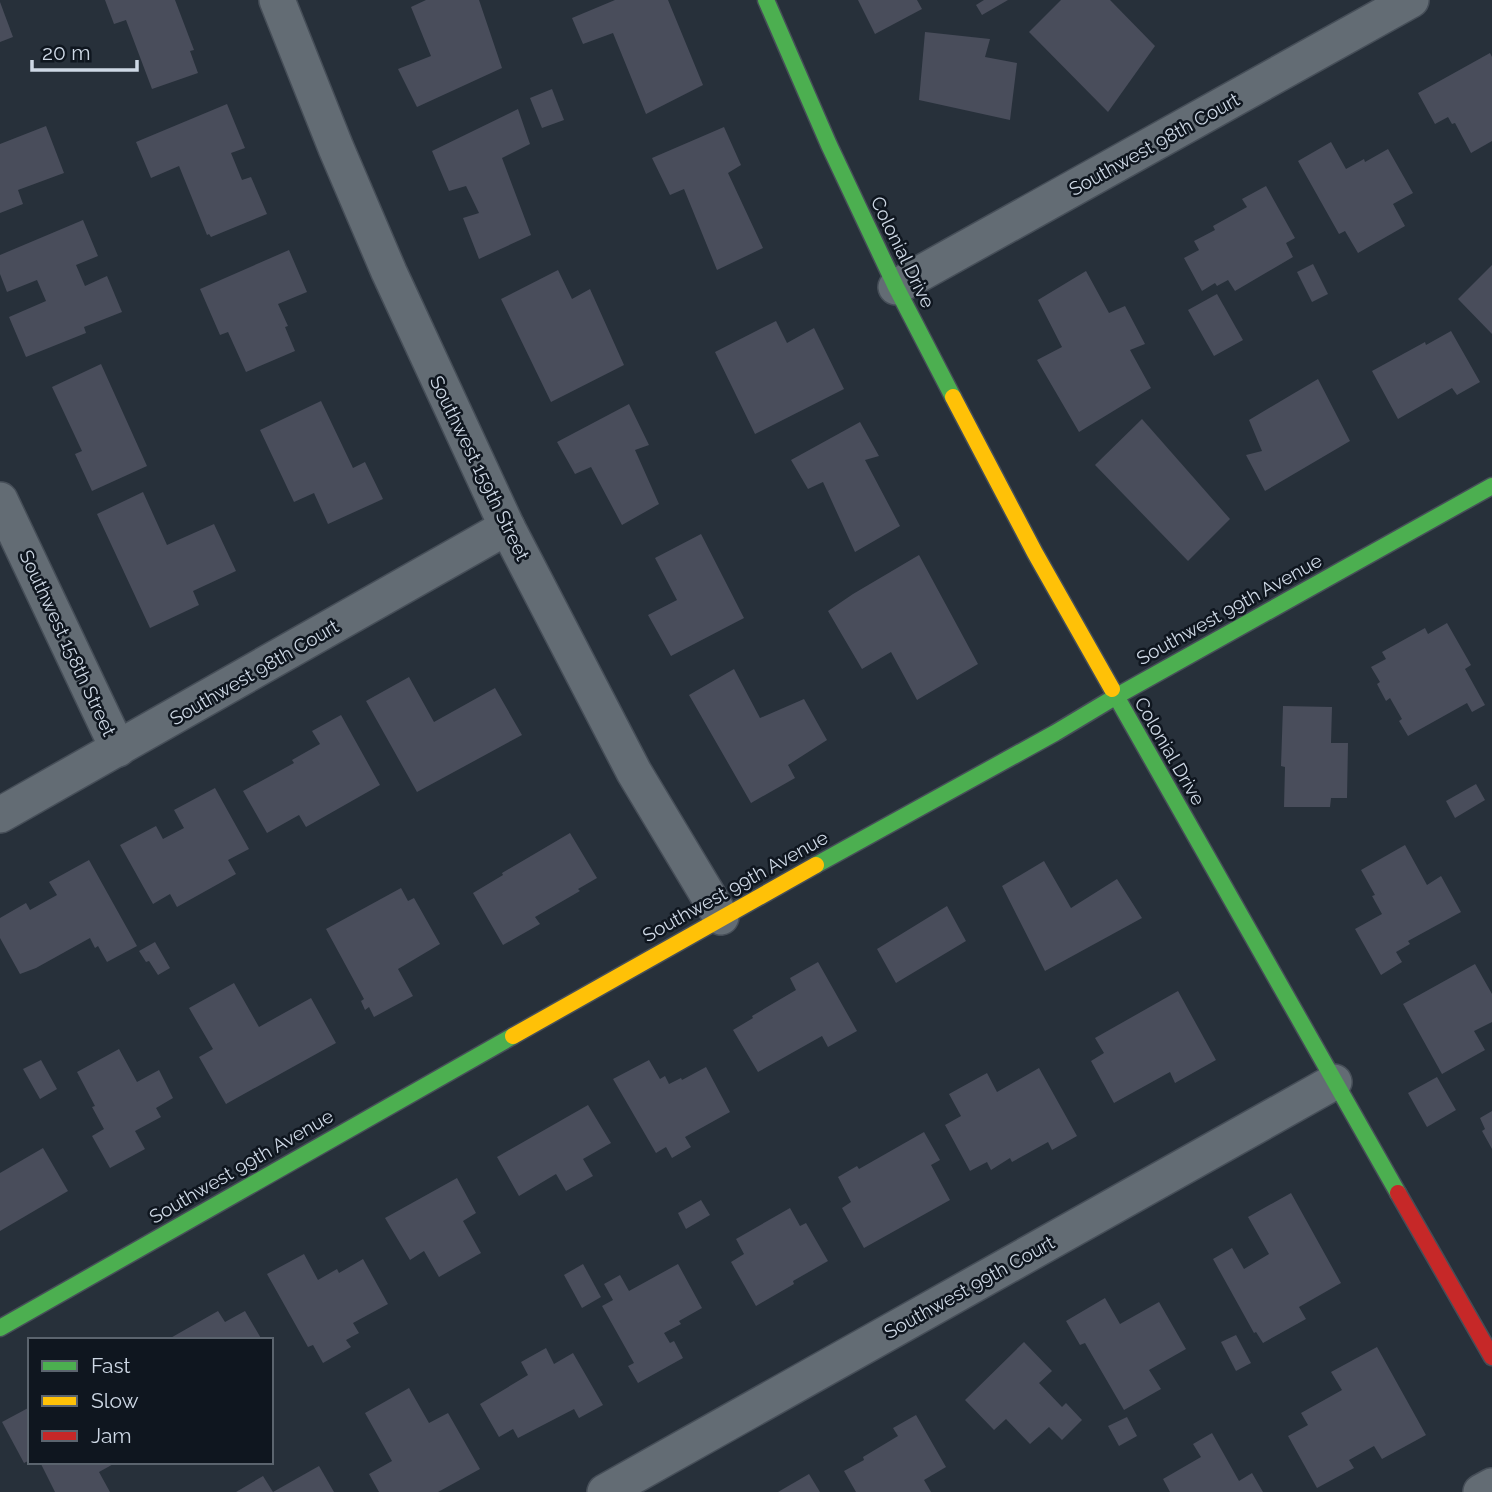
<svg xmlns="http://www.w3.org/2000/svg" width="1492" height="1492" viewBox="0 0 1492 1492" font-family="Raleway,sans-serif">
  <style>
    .building { fill: #494d5b }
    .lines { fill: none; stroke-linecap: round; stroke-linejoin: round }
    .street-casing { stroke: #464e58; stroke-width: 38 }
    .fast-casing { stroke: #464e58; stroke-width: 19 }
    .slow-casing { stroke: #464e58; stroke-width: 19 }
    .jam-casing { stroke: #464e58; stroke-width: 19 }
    .street { stroke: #636c74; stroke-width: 35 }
    .fast { stroke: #4caf50; stroke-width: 16 }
    .slow { stroke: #ffc107; stroke-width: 16 }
    .jam { stroke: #c62828; stroke-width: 16 }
    .labels { text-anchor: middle; stroke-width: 5; stroke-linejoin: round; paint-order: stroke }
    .street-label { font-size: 19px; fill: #ced8e5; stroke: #0f161f }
  </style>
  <rect width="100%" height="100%" fill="#27303a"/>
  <g class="building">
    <path d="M105 0H175L194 50 190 51 198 73 152 89 126 20 114 24Z"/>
    <path d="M426 0H479L502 68 417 107 398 69 431 56 411 7Z"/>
    <path d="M615 0H668L703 85 646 114 613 33 583 44 572 18Z"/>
    <path d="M858 0H917L922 9 875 34Z"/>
    <path d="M984 0H1008L982 15 976 5Z"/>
    <path d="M1061 0H1110L1155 46 1108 112 1029 32Z"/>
    <path d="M0 2 13 37 0 42Z"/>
    <path d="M925 32 990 39 985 57 1017 63 1010 120 919 100Z"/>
    <path d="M1490 53 1492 57V141L1471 153 1455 123 1452 124 1448 117 1435 124 1418 93Z"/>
    <path d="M552 89 564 120 542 128 530 98Z"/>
    <path d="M227 104 245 148 231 153 242 180 251 177 267 214 211 237 209 234 207 235 179 166 151 178 136 142Z"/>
    <path d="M518 109 530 144 502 158 531 235 479 259 463 218 479 213 466 186 449 191 432 151Z"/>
    <path d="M46 126 64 173 18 190 23 204 0 213V144Z"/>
    <path d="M724 127 741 165 728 173 763 248 717 270 684 189 670 195 652 158Z"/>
    <path d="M1331 142 1346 169 1364 159 1365 162 1388 149 1413 193 1393 204 1405 226 1358 253 1345 231 1339 234 1298 161Z"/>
    <path d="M1266 186 1295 238 1286 243 1293 257 1235 291 1228 280 1217 286 1215 283 1202 291 1184 258 1199 250 1194 241 1215 230 1213 226 1247 207 1242 199Z"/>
    <path d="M83 220 98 256 76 265 85 286 107 276 122 312 84 327 86 333 26 357 9 317 46 301 37 280 7 292 0 274V255Z"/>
    <path d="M289 250 307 292 278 304 288 326 285 327 295 351 246 372 228 332 220 335 200 289Z"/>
    <path d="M1313 264 1328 294 1312 302 1297 272Z"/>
    <path d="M1492 265V334L1458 299Z"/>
    <path d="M558 270 572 299 590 289 624 365 551 402 501 299Z"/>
    <path d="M1086 271 1109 313 1125 306 1145 344 1130 350 1151 388 1079 432 1037 360 1062 347 1038 300Z"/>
    <path d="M1217 294 1243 340 1214 356 1188 310Z"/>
    <path d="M776 321 787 343 814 328 844 389 755 434 715 352Z"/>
    <path d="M1451 331 1480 382 1457 395 1452 388 1398 419 1372 371 1425 342 1426 345Z"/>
    <path d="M101 364 147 466 92 491 75 454 82 451 52 387Z"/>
    <path d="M1318 379 1350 441 1265 491 1246 455 1262 451 1249 420Z"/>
    <path d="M321 401 353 468 365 462 383 499 328 524 314 493 294 502 260 430Z"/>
    <path d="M629 404 649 445 635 450 659 504 622 525 591 467 575 474 557 442Z"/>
    <path d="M1142 419 1230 519 1188 561 1095 465Z"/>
    <path d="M860 422 879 456 865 460 900 526 855 552 823 482 808 489 791 460Z"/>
    <path d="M143 492 167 545 214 524 236 571 193 591 199 605 150 628 97 514Z"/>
    <path d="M701 534 744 618 671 656 648 615 677 600 655 558Z"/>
    <path d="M919 555 978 664 917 700 891 652 862 669 828 611 853 594Z"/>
    <path d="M1447 623 1471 665 1465 669 1485 705 1472 712 1467 703 1408 736 1399 721 1402 719 1390 698 1386 701 1377 684 1380 682 1371 667 1386 659 1382 652 1425 628 1428 634Z"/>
    <path d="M734 669 760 718 804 699 827 740 788 765 795 778 751 803 689 695Z"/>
    <path d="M409 677 434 722 495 688 522 735 417 792 366 701Z"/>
    <path d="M1283 706 1332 707 1331 743H1348L1347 798H1331L1330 807H1284L1285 767 1281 766Z"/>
    <path d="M341 715 380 785 306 827 299 815 267 833 243 791 294 763 292 760 320 744 312 731Z"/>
    <path d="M1476 784 1485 800 1455 818 1446 801Z"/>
    <path d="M215 788 249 849 228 860 236 874 177 907 170 894 153 904 120 845 156 826 163 839 184 828 174 810Z"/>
    <path d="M570 833 597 878 578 889 580 891 535 917 540 924 503 945 473 893 503 875 502 873Z"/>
    <path d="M1405 845 1427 885 1441 876 1461 912 1408 941 1410 944 1396 952 1402 962 1381 975 1355 929 1382 914 1372 896 1375 895 1361 870Z"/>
    <path d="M89 860 137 946 107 962 98 946 95 948 90 938 36 968 20 974 0 938V918L26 903 30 910 57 895 49 882Z"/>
    <path d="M1044 861 1071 908 1117 879 1142 918 1045 971 1002 886Z"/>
    <path d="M401 888 408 901 414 898 440 944 398 969 413 996 374 1017 369 1007 365 1010 361 1001 364 999 326 929Z"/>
    <path d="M947 906 966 941 896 983 877 949Z"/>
    <path d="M155 942 170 968 158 975 149 961 146 962 139 951Z"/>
    <path d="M818 962 857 1031 828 1047 822 1036 758 1072 733 1030 753 1018 752 1016 796 990 790 978Z"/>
    <path d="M1475 964 1492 994V1022L1474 1031 1485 1050 1442 1074 1403 1004Z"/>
    <path d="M234 983 259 1027 311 998 336 1043 226 1104 199 1057 213 1049 189 1008Z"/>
    <path d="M1178 991 1216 1060 1175 1083 1170 1072 1114 1103 1091 1061 1104 1053 1095 1038Z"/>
    <path d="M119 1049 137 1082 159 1070 173 1098 156 1108 161 1117 135 1131 145 1149 110 1168 92 1136 104 1129 92 1107 95 1106 77 1072Z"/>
    <path d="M41 1060 57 1089 40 1099 23 1069Z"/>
    <path d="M649 1060 660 1079 665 1076 669 1084 681 1078 682 1080 706 1067 730 1112 685 1137 691 1147 672 1158 666 1147 656 1153 613 1079Z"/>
    <path d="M1039 1068 1077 1136 1052 1150 1048 1142 1012 1162 1010 1158 991 1170 987 1162 970 1171 945 1125 961 1116 949 1094 987 1073 997 1092Z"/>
    <path d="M1437 1077 1456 1110 1427 1127 1408 1093Z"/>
    <path d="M588 1105 611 1143 583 1159 593 1176 566 1191 556 1174 519 1196 497 1157Z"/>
    <path d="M1492 1111V1149L1482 1131 1485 1129 1480 1118Z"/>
    <path d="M924 1132 940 1160 931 1165 950 1200 864 1248 842 1208 851 1202 838 1177 857 1166 859 1169Z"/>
    <path d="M43 1148 68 1191 0 1231V1173Z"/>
    <path d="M457 1178 476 1213 463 1221 481 1253 439 1277 424 1251 410 1260 385 1218Z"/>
    <path d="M1291 1193 1341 1283 1299 1307 1306 1319 1263 1343 1256 1332 1254 1333 1213 1259 1232 1248 1244 1269 1269 1254 1248 1217Z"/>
    <path d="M701 1200 710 1215 686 1229 678 1213Z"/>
    <path d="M790 1208 800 1226 806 1223 828 1261 793 1281 794 1284 756 1306 731 1262 744 1254 736 1239Z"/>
    <path d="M304 1254 318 1280 337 1269 339 1273 363 1259 388 1304 353 1323 359 1333 346 1340 351 1347 323 1363 313 1345 308 1347 267 1274Z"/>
    <path d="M583 1264 601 1297 582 1308 564 1275Z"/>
    <path d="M678 1264 702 1308 679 1321 681 1324 664 1333 670 1343 674 1341 683 1358 638 1383 628 1366 634 1363 602 1306 613 1300 604 1284 620 1275 629 1291Z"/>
    <path d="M1105 1298 1120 1324 1159 1302 1186 1349 1149 1370 1161 1389 1124 1410 1085 1343 1080 1345 1066 1321Z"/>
    <path d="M218 1311 225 1322 245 1311 262 1340H167Z"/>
    <path d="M1236 1335 1251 1363 1236 1371 1221 1342Z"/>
    <path d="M1024 1342 1052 1371 1039 1383 1062 1407 1066 1403 1082 1420 1062 1440 1049 1427 1030 1444 1006 1419 994 1430 965 1400Z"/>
    <path d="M1377 1347 1426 1435 1382 1459 1374 1446 1349 1460 1354 1468 1317 1488 1288 1436 1308 1425 1301 1413 1342 1390 1331 1372Z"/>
    <path d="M546 1348 554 1364 573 1353 603 1405 579 1418 574 1409 518 1438 513 1429 499 1437 480 1404 528 1375 521 1362Z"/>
    <path d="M409 1388 429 1423 448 1413 480 1469 438 1492H379L369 1474 392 1461 365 1413Z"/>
    <path d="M30 1407V1460L24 1463 2 1422Z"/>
    <path d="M916 1415 946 1467 924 1480 931 1492H856L844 1471 864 1460 863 1457 898 1436 893 1428Z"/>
    <path d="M1127 1417 1137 1436 1119 1446 1108 1426Z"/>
    <path d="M1212 1433 1239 1481 1252 1473 1263 1492H1170L1163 1479 1201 1457 1193 1444Z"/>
    <path d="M40 1462H117L99 1472 110 1492H55Z"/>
    <path d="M319 1466 334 1492H273Z"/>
    <path d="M809 1474 820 1492H778Z"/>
    <path d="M263 1476 273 1492H236Z"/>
  </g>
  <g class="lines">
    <g class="street-casing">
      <g id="street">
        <path d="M277 0 336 148 389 272 507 527 634 772 721 917"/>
        <path d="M896 287 1411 0"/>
        <path d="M0 500 118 749"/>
        <path d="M0 815 507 527"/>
        <path d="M605 1492 1334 1082"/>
        <path d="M1481 1492 1492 1486"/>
      </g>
    </g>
    <g class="fast-casing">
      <g id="fast">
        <path d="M766 0 829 145 896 287 953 397"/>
        <path d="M1112 689 1398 1193"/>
        <path d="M816 865 1055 733 1115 697 1492 486"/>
        <path d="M0 1328 513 1036"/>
      </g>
    </g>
    <g class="slow-casing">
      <g id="slow">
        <path d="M953 397 1035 553 1112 689"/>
        <path d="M513 1036 816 865"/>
      </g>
    </g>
    <g class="jam-casing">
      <path id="jam" d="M1398 1193 1492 1357"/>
    </g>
    <use href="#street" class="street"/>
    <use href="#fast" class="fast"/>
    <use href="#slow" class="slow"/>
    <use href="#jam" class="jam"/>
  </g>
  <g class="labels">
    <g class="street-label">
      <text transform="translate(1154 144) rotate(-29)" y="7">Southwest 98th Court</text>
      <text transform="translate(903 252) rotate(64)" y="7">Colonial Drive</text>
      <text transform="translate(480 468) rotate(64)" y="7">Southwest 159th Street</text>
      <text transform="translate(1229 609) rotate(-29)" y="7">Southwest 99th Avenue</text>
      <text transform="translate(68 643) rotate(65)" y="7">Southwest 158th Street</text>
      <text transform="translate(254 672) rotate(-30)" y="7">Southwest 98th Court</text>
      <text transform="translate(1170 751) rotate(60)" y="7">Colonial Drive</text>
      <text transform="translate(735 886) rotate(-29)" y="7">Southwest 99th Avenue</text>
      <text transform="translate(241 1166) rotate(-30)" y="7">Southwest 99th Avenue</text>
      <text transform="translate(969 1287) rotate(-29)" y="7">Southwest 99th Court</text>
    </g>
  </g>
  <rect x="28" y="1338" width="245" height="126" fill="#0f161f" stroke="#5b646e" stroke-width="2"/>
  <rect x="42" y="1361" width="35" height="10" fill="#4caf50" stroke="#5b646e" stroke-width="2"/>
  <text x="91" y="1373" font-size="21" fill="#ced8e5">Fast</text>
  <rect x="42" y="1396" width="35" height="10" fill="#ffc107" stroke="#5b646e" stroke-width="2"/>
  <text x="91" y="1408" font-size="21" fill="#ced8e5">Slow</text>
  <rect x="42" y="1431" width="35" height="10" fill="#c62828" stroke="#5b646e" stroke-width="2"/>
  <text x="91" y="1443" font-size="21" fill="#ced8e5">Jam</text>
  <path d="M32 60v10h105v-10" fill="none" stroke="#ced8e5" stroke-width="3.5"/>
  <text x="42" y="60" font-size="21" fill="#ced8e5" stroke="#0f161f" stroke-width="5" paint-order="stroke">20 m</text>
</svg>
